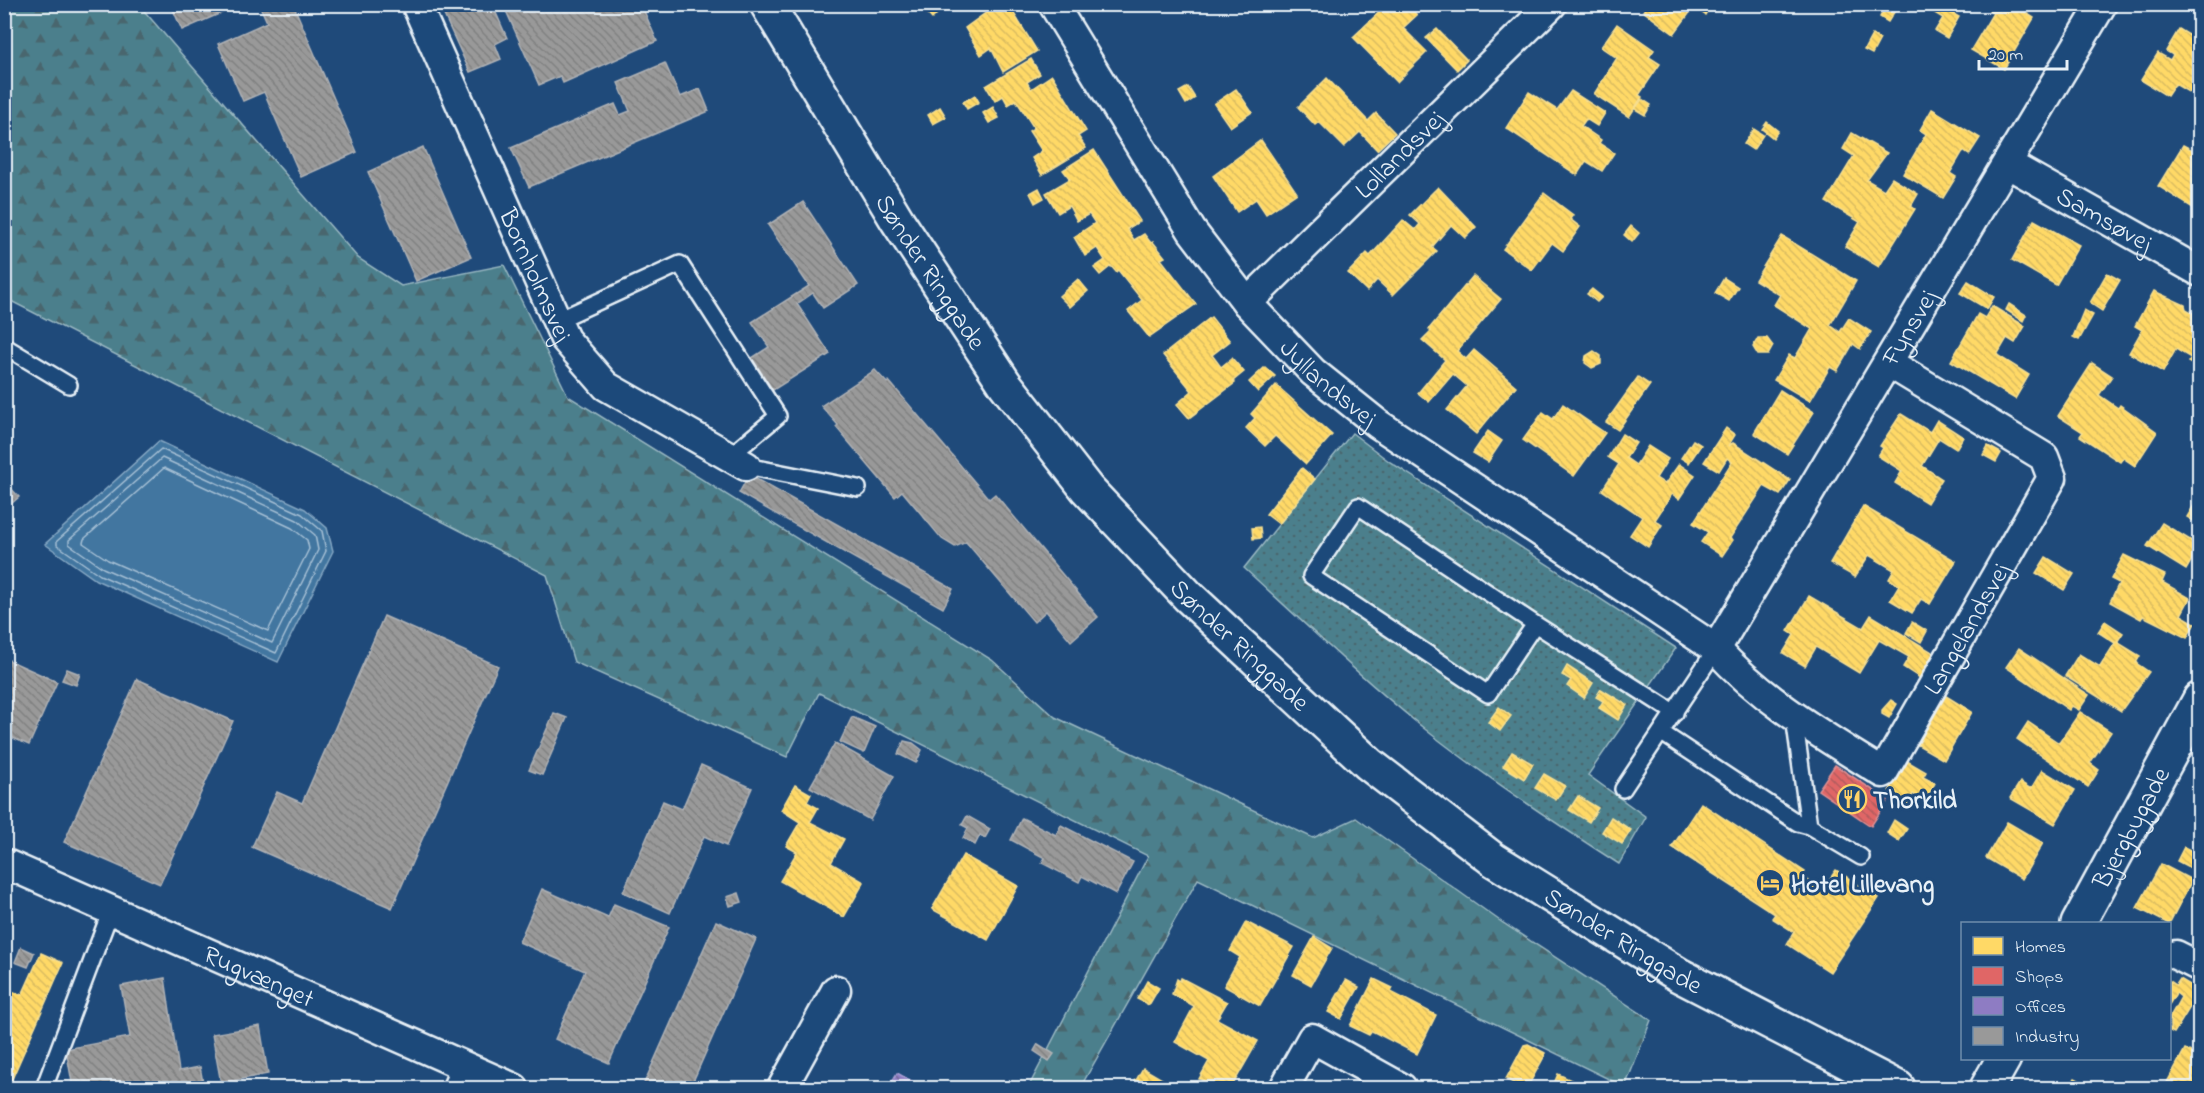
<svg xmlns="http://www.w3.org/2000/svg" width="2204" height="1093" viewBox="0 0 2204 1093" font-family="'Indie Flower',sans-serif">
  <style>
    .forest { fill: url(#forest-firs); stroke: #9ab8c2; stroke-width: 1.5 }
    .park { fill: url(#park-dots); stroke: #9ab8c2; stroke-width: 1.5 }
    .water { fill: #4376a0; stroke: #85a7c3; stroke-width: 1.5 }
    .homes { fill: url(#homes-back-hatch); stroke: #f8e092; stroke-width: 1.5 }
    .shops { fill: url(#shops-back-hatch); stroke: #e29092; stroke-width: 1.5 }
    .offices { fill: url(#offices-back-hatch); stroke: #a99fd3; stroke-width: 1.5 }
    .industry { fill: url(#industry-back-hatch); stroke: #b1b3b6; stroke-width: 1.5 }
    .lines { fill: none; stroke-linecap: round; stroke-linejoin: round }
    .shore { stroke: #a6c0d5; stroke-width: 1.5 }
    .lane-casing { stroke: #e8f1f8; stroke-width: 20 }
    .street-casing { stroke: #e8f1f8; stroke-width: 33 }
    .secondary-casing { stroke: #e8f1f8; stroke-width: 38 }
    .lane { stroke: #1f4a7a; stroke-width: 15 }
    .street { stroke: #1f4a7a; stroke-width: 28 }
    .secondary { stroke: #1f4a7a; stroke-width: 33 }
    .labels { text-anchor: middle; stroke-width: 6; stroke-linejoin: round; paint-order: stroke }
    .street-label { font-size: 26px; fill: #e8f1f8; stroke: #1f4a7a }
    .poi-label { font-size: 26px; font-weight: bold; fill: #e8f1f8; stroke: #1f4a7a; text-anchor: start }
  </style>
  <defs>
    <pattern id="forest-firs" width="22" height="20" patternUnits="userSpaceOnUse" patternTransform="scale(1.5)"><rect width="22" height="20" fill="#4b7f8c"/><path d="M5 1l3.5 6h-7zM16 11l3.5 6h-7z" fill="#49666e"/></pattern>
    <pattern id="park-dots" width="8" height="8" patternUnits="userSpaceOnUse" patternTransform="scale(1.5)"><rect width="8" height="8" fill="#4b7f8c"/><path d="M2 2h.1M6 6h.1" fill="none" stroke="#49666e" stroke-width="1.8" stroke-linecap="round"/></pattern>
    <pattern id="homes-back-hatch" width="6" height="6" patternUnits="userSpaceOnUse" patternTransform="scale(1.5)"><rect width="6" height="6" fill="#ffd966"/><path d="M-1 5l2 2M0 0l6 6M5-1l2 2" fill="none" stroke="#dabc60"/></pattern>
    <pattern id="shops-back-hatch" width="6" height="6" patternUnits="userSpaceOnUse" patternTransform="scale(1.5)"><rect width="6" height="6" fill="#e06666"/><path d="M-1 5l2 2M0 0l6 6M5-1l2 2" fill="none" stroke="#b25d5e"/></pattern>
    <pattern id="offices-back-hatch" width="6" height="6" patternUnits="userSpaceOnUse" patternTransform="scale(1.5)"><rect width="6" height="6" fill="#8e7cc3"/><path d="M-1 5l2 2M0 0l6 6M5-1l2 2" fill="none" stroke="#756a99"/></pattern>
    <pattern id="industry-back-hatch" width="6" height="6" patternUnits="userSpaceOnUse" patternTransform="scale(1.5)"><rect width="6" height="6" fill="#999"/><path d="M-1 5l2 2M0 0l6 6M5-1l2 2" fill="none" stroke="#808181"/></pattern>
  </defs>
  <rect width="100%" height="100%" fill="#1f4a7a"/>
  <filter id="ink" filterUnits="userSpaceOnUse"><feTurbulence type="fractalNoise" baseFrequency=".0167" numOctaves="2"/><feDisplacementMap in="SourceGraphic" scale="12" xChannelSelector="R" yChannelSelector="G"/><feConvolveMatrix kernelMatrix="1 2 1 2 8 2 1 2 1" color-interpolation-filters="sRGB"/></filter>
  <g filter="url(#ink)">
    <path class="forest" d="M4 5H139L358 258 401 286 504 265 568 396 992 660 1055 717 1313 838 1356 818 1503 923 1651 1020 1625 1087 1198 879 1080 1088H1028L1148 856 819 693 787 757 574 662 547 575 5 298Z"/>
    <path class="park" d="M1352 433 1390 462 1676 648 1588 775 1646 817 1619 864C1555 823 1491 781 1431 734 1366 682 1305 624 1244 568Z"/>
    <path class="water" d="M159 441 305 509 327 528 333 551 278 662 96 580 45 544Z"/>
    <g class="homes">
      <path d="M923 4H947L932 19 921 7Z"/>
      <path d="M998 4H1008L1037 51 1003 72 991 48 981 55 965 28Z"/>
      <path d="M1388 4H1407L1417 15 1403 28 1427 52 1397 82 1353 37Z"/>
      <path d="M1648 4H1712L1705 15 1694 7 1674 34 1643 11Z"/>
      <path d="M1887 4H1899L1888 22 1880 17Z"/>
      <path d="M1920 4H1954L1950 12 1959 17 1947 38 1935 31 1943 18Z"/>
      <path d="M1993 4H2012L2034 18 2004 69 1971 50 1993 13 1989 11Z"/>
      <path d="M1617 24 1654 50 1649 57 1660 64 1639 95 1642 97 1629 117 1594 94 1617 58 1601 47Z"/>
      <path d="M1437 29 1467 60 1457 70 1426 38Z"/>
      <path d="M2179 29 2200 42V94L2192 89 2190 93 2175 84 2167 96 2141 80 2158 53 2170 60 2173 55 2166 51Z"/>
      <path d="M1872 35 1880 39 1872 54 1864 50Z"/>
      <path d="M1031 59 1040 74 1027 82 1031 89 1052 75 1086 131 1078 136 1086 148 1042 175 1032 158 1042 151 1029 131 1034 128 1016 100 1008 105 1003 96 995 101 986 86Z"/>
      <path d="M1327 78 1368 121 1376 113 1395 133 1377 150 1360 132 1344 147 1319 122 1315 125 1298 107Z"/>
      <path d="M1188 87 1195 98 1186 104 1179 92Z"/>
      <path d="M1236 89 1252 112 1230 127 1214 104Z"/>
      <path d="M1571 91 1605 113 1597 126 1586 119 1581 126 1601 140 1599 143 1614 153 1602 171 1586 161 1577 175 1506 128 1529 92 1557 110Z"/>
      <path d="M975 95 979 102 967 109 963 102Z"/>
      <path d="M1642 99 1651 105 1645 115 1635 109Z"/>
      <path d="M940 107 946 117 933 124 928 115Z"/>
      <path d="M993 107 999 118 989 123 983 113Z"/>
      <path d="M1932 109 1980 138 1969 155 1963 151 1950 173 1956 177 1943 198 1903 174 1926 134 1920 130Z"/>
      <path d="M1767 122 1778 131 1773 138 1762 129Z"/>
      <path d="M1754 129 1763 135 1753 150 1744 144Z"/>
      <path d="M1852 133 1887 153 1867 180 1884 190 1892 178 1918 194 1911 206 1915 209 1879 267 1845 247 1860 222 1826 202 1854 156 1843 149Z"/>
      <path d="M1261 140 1297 193 1266 214 1256 199 1237 212 1213 176Z"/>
      <path d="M2183 145 2200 154V197L2193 208 2158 186Z"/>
      <path d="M1094 150 1140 221 1127 229 1134 240 1144 234 1151 243 1153 242 1165 257 1161 259 1196 304 1149 337 1128 311 1142 300 1118 270 1116 272 1111 266 1100 275 1094 268 1105 260 1097 248 1085 256 1074 237 1095 223 1089 214 1077 221 1069 206 1058 213 1046 193 1070 179 1063 170Z"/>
      <path d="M1438 187 1476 227 1465 238 1451 225 1432 247 1437 251 1393 295 1377 280 1367 291 1348 273 1367 253 1370 256 1403 220 1415 230 1420 224 1410 215Z"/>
      <path d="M1039 188 1044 198 1035 203 1030 193Z"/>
      <path d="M1544 193 1573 215 1570 219 1580 227 1563 251 1552 243 1532 270 1503 249Z"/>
      <path d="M2034 220 2079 245 2056 285 2012 260Z"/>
      <path d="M1631 226 1639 233 1632 242 1624 235Z"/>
      <path d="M1782 236 1856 281 1830 325 1840 332 1849 318 1871 332 1860 349 1853 344 1837 371 1830 367 1810 401 1774 380 1789 355 1795 358 1812 329 1774 305 1780 295 1755 280Z"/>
      <path d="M2107 273 2120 280 2102 311 2090 303Z"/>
      <path d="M1473 276 1501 299 1457 351 1466 359 1474 350 1516 386 1476 434 1447 410 1467 386 1453 374 1429 402 1418 393 1445 360 1422 340 1431 331 1429 329Z"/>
      <path d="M1724 278 1738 287 1729 301 1715 293Z"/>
      <path d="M1078 279 1088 291 1070 307 1059 296Z"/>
      <path d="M1968 281 1994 297 1987 309 1960 293Z"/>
      <path d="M1592 289 1602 297 1597 302 1587 294Z"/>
      <path d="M2154 291 2185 305 2186 309 2200 317V369L2188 362 2191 358 2176 349 2163 372 2129 353 2142 330 2135 326Z"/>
      <path d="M2009 304 2026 315 2023 321 2006 310Z"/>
      <path d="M1992 306 2025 326 2015 343 2007 338 1997 355 2029 375 2015 399 1951 361 1978 314 1985 318Z"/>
      <path d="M2084 310 2093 315 2079 340 2073 337Z"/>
      <path d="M1211 317 1230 341 1212 355 1221 367 1232 358 1244 372 1233 381 1235 383 1189 418 1177 404 1192 391 1163 355Z"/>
      <path d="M1758 338H1767L1773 346 1768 355H1758L1753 347Z"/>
      <path d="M1594 351 1601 356V364L1592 368 1585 363 1586 356Z"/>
      <path d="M2092 363 2112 376 2099 395 2118 408 2120 405 2157 432 2135 466 2123 458 2120 462 2080 436 2083 432 2058 416Z"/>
      <path d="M1265 367 1275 376 1258 392 1249 382Z"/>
      <path d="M1638 377 1650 385 1618 430 1606 422Z"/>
      <path d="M1276 385 1332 435 1306 464 1275 436 1265 446 1246 428 1255 418 1251 414Z"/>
      <path d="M1780 390 1814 412 1787 454 1754 433Z"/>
      <path d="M1563 404 1605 433 1574 476 1523 440 1543 412 1553 419Z"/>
      <path d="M1901 414 1930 432 1937 420 1963 437 1956 449 1939 438 1922 466 1942 479 1927 503 1895 483 1902 471 1878 456 1883 448 1880 446Z"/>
      <path d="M1726 428 1735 435 1728 446 1733 443 1790 480 1780 495 1764 486 1730 538 1733 540 1722 556 1701 542 1708 532 1693 523 1732 462 1727 458 1719 471 1704 462Z"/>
      <path d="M1488 431 1502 441 1488 462 1473 453Z"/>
      <path d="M1622 434 1636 443 1626 458 1636 465 1648 446 1668 459 1656 478 1665 484 1679 464 1695 475 1679 499 1672 494 1655 520 1662 525 1648 547 1630 535 1642 517 1602 490 1619 464 1608 457Z"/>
      <path d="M1693 440 1701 445 1689 463 1681 458Z"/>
      <path d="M1988 446 2001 453 1996 462 1983 455Z"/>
      <path d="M1302 468 1315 479 1279 524 1266 514Z"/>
      <path d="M2200 495V533L2196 531 2199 524 2187 517Z"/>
      <path d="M1863 506 1956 561 1930 604 1921 599 1912 613 1890 600 1899 585 1889 579 1894 570 1869 555 1855 577 1830 563Z"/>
      <path d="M2162 523 2200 546 2186 570 2147 546Z"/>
      <path d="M1260 527 1261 538 1253 539 1252 528Z"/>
      <path d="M2124 555 2165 575 2162 582 2190 598 2181 615 2195 623 2187 638 2143 616 2141 619 2110 602 2119 583 2111 579Z"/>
      <path d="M2046 557 2074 574 2064 590 2036 573Z"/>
      <path d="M1809 596 1863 628 1871 615 1937 655 1923 680 1903 667 1909 657 1879 640 1859 673 1816 647 1805 666 1783 653 1794 635 1788 631Z"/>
      <path d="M2105 621 2123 633 2117 642 2140 656 2136 663 2149 672 2121 711 2065 676 2079 654 2100 667 2115 643 2098 632Z"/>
      <path d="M1912 622 1927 631 1921 642 1906 633Z"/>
      <path d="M2019 648 2089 695 2079 710 2072 706 2069 710 2006 667Z"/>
      <path d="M1567 666 1593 683 1584 698 1567 686 1571 680 1562 675Z"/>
      <path d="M1601 689 1627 705 1618 720 1599 708 1603 701 1596 697Z"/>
      <path d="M1946 696 1972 712 1944 760 1918 745Z"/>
      <path d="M1891 700 1897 704 1889 718 1882 714V710Z"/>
      <path d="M1499 707 1511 716 1500 731 1488 722Z"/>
      <path d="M2080 712 2111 732 2090 763 2099 770 2088 787 2017 739 2028 722 2059 743Z"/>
      <path d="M1512 752 1533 764 1524 779 1503 766Z"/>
      <path d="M1907 761 1926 772 1923 777 1935 783 1925 801 1913 794 1906 806 1887 795Z"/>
      <path d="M2042 770 2075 790 2055 824 2010 798 2020 782 2031 789Z"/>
      <path d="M1544 774 1565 786 1556 800 1535 788Z"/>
      <path d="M795 785 811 794 807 802 818 808 810 822 844 839 831 863 864 882 844 917 780 881 797 852 786 846 800 822 781 810Z"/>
      <path d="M1578 796 1598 808 1589 822 1569 810Z"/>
      <path d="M1701 803 1805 872 1802 876 1822 890 1836 870 1879 898 1830 972 1787 944 1794 932 1772 918 1775 914 1672 847Z"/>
      <path d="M1611 817 1631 830 1622 844 1602 832Z"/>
      <path d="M1894 820 1907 829 1899 841 1887 833Z"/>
      <path d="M2007 822 2043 843 2022 879 1986 858Z"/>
      <path d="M2184 847 2200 855V873L2177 861Z"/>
      <path d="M963 855 1018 886 988 940 932 909Z"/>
      <path d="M2161 864 2192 880 2169 924 2137 908Z"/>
      <path d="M1246 922 1294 947 1260 1006 1224 986 1240 957 1230 951Z"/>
      <path d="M1314 937 1332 948 1311 985 1293 975Z"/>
      <path d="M41 953 63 963 8 1088H4V988L22 995Z"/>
      <path d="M1181 978 1227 1002 1217 1019 1258 1041 1231 1088H1217L1199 1079 1209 1061 1175 1042 1194 1006 1172 994 1177 979 1180 981Z"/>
      <path d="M1374 979 1393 988 1391 992 1436 1015 1417 1054 1372 1031 1369 1035 1350 1026Z"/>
      <path d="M2180 979 2200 991 2174 1033 2170 1031V1017L2181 997 2176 993 2170 1003V981L2176 985Z"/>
      <path d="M1346 980 1359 987 1341 1019 1328 1012Z"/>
      <path d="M1147 981 1159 988 1149 1005 1137 999Z"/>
      <path d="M1528 1044 1545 1053 1544 1057 1527 1088H1522L1506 1079 1524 1045Z"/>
      <path d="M2185 1049 2200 1057V1088H2164Z"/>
      <path d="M1143 1068 1167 1082 1163 1088H1143L1135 1082Z"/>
      <path d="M1558 1074 1588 1088H1552Z"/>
      <path d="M2075 1078 2086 1084 2084 1088 2070 1087Z"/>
    </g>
    <path class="shops" d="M1835 765 1888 800 1871 826 1818 790Z"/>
    <path class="offices" d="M897 1073 924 1088H888Z"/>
    <g class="industry">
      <path d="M167 4H242L182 30 171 5Z"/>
      <path d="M259 4H293L357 152 301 177 264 92 243 101 218 44 267 22Z"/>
      <path d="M439 4H492L507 38 495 44 501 59 470 72Z"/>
      <path d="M503 4H641L657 41 563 83 560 76 539 85Z"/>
      <path d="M665 63 680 97 700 89 709 111 529 187 511 148 615 104 620 115 630 111 618 83Z"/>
      <path d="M423 147 471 257 416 281 368 172Z"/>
      <path d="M803 202 858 285 823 308 813 293 797 304 830 354 773 390 752 358 769 347 752 322 809 286 768 225Z"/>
      <path d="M875 370 887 383 889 381 989 499 995 494 1098 617 1071 641 1046 611 1034 622 966 542 955 547 942 539 902 491 895 497 836 427 838 425 821 406Z"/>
      <path d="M749 475 953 589 943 608 739 493Z"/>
      <path d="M7 484 19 497 4 510V487Z"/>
      <path d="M384 616 498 666 392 908 252 847 277 792 302 803Z"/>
      <path d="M4 658 57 682 29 745 4 734Z"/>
      <path d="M67 669 80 674 76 685 62 680Z"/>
      <path d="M137 679 233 721 160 884 64 842Z"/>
      <path d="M554 713 567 718 542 775 529 770Z"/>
      <path d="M852 717 875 727 864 753 840 742Z"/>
      <path d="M904 741 913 743 922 750 916 763 898 754Z"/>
      <path d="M835 743 894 776 870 820 810 787Z"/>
      <path d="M701 765 752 788 726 846 704 836 670 913 623 892 663 801 682 809Z"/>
      <path d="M967 816 990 829 985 838 980 835 975 845 963 838 968 828 962 825Z"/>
      <path d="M1022 818 1056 835 1061 825 1133 862 1116 894 1082 876 1079 882 1042 863 1045 858 1011 840Z"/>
      <path d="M542 889 608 918 614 904 669 927 609 1063 555 1039 585 971 519 942Z"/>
      <path d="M739 893 742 902 730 906 727 897Z"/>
      <path d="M716 921 756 939 690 1088H642Z"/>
      <path d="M21 947 34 953 28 967 15 962Z"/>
      <path d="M165 978 179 1071 200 1067 204 1088H73L66 1049 130 1037 121 986Z"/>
      <path d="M260 1026 268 1074 221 1083 212 1034Z"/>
      <path d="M1038 1044 1054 1054 1049 1061 1034 1051Z"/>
    </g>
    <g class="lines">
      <g class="shore">
        <path d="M161 449 302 514 322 531 326 551 276 653 100 575 57 545V541Z"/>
        <path d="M162 458 297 520 315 535 318 550 272 643 103 568 69 544V540Z"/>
        <path d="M164 468 292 528 307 540 309 549 268 631 108 560 83 543 84 539Z"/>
      </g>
      <g class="lane-casing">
        <g id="lane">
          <path d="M556 321 680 264 778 416 730 456"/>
          <path d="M4 346 69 385"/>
          <path d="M746 466 858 488"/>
          <path d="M1535 624 1488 694 1311 576 1358 506 1535 624 1675 713"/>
          <path d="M1794 717 1809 826 1861 857"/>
          <path d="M1662 733 1798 823 1809 826"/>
          <path d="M1623 789 1716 649"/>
          <path d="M44 1088 111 910"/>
          <path d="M450 1088 460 1065"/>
        </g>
      </g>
      <g class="street-casing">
        <g id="street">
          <path id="s1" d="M416 4 565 339 606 386 746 466"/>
          <path id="s2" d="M1053 4 1192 231 1247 303 1313 372 1378 424 1716 649C1763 701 1824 736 1883 773L2052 478 2044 457 1889 363"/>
          <path id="s3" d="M2008 164 2200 272"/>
          <path id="s4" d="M1247 303 1552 4"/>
          <path id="s5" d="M1716 649 2102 4"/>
          <path id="s6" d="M4 863 514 1088"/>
          <path d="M2176 955 2200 967"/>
          <path d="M782 1088 836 990"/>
          <path d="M1284 1088 1312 1038 1402 1088"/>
        </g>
      </g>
      <g class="secondary-casing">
        <g id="secondary">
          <path id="s7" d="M767 4 897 220 1005 384 1087 489 1188 596 1369 764 1494 860 1679 975 1898 1088"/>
          <path id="s8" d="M2078 924 2200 699"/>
          <path d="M1987 1088 2004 1058"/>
        </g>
      </g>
      <use href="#lane" class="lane"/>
      <use href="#street" class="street"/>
      <use href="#secondary" class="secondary"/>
    </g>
  </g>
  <defs>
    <g id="restaurant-ring" transform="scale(1.5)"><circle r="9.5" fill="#1f4a7a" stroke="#ffd166" stroke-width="1.5"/><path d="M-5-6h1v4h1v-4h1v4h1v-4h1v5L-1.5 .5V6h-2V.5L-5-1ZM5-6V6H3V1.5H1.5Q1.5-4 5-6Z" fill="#ffd166"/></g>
    <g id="hotel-ring" transform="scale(1.5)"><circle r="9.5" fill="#1f4a7a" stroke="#ffd166" stroke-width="1.5"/><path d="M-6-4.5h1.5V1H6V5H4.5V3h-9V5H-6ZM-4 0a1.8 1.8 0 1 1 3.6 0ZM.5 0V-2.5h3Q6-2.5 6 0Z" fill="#ffd166"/></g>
  </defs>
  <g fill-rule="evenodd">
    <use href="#restaurant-ring" x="1852" y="799"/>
    <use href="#hotel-ring" x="1770" y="883"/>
  </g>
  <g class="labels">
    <g class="street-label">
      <text dy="9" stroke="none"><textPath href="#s4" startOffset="213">Lollandsvej</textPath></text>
      <text dy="9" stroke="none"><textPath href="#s3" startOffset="111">Samsøvej</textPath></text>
      <text dy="9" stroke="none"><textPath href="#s7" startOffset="314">Sønder Ringgade</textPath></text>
      <text dy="9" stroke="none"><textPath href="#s1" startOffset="296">Bornholmsvej</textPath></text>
      <text dy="9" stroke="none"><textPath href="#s5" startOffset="375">Fynsvej</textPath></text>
      <text dy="9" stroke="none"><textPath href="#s2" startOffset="471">Jyllandsvej</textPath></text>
      <text dy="9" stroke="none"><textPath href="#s2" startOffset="1317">Langelandsvej</textPath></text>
      <text dy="9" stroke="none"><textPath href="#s7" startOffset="800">Sønder Ringgade</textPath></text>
      <text dy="9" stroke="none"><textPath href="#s8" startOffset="110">Bjergbygade</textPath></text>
      <text dy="9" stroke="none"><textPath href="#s7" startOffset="1286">Sønder Ringgade</textPath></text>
      <text dy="9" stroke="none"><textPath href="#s6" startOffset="279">Rugvænget</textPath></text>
    </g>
    <g class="poi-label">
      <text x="1873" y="808">Thorkild</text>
      <text x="1791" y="892">Hotel Lillevang</text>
    </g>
  </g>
  <rect width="2204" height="1093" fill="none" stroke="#1f4a7a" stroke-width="24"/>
  <rect x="12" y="12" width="2180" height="1069" fill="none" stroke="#e8f1f8" stroke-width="2" filter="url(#ink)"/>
  <rect x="1961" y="922" width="210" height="138" fill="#1f4a7a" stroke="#6f8dac" stroke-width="1.5"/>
  <rect x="1973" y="937" width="30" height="18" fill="#ffd966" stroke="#6f8dac" stroke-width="1.5"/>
  <text x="2015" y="952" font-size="18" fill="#e8f1f8">Homes</text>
  <rect x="1973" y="967" width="30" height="18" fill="#e06666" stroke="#6f8dac" stroke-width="1.5"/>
  <text x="2015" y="982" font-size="18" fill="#e8f1f8">Shops</text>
  <rect x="1973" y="997" width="30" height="18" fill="#8e7cc3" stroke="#6f8dac" stroke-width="1.5"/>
  <text x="2015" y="1012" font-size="18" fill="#e8f1f8">Offices</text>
  <rect x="1973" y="1027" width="30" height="18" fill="#999999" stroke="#6f8dac" stroke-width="1.5"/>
  <text x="2015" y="1042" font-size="18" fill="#e8f1f8">Industry</text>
  <path d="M1979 60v9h88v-9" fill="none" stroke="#e8f1f8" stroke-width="3"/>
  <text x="1988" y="60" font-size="18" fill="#e8f1f8" stroke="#1f4a7a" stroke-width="4.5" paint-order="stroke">20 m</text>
</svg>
